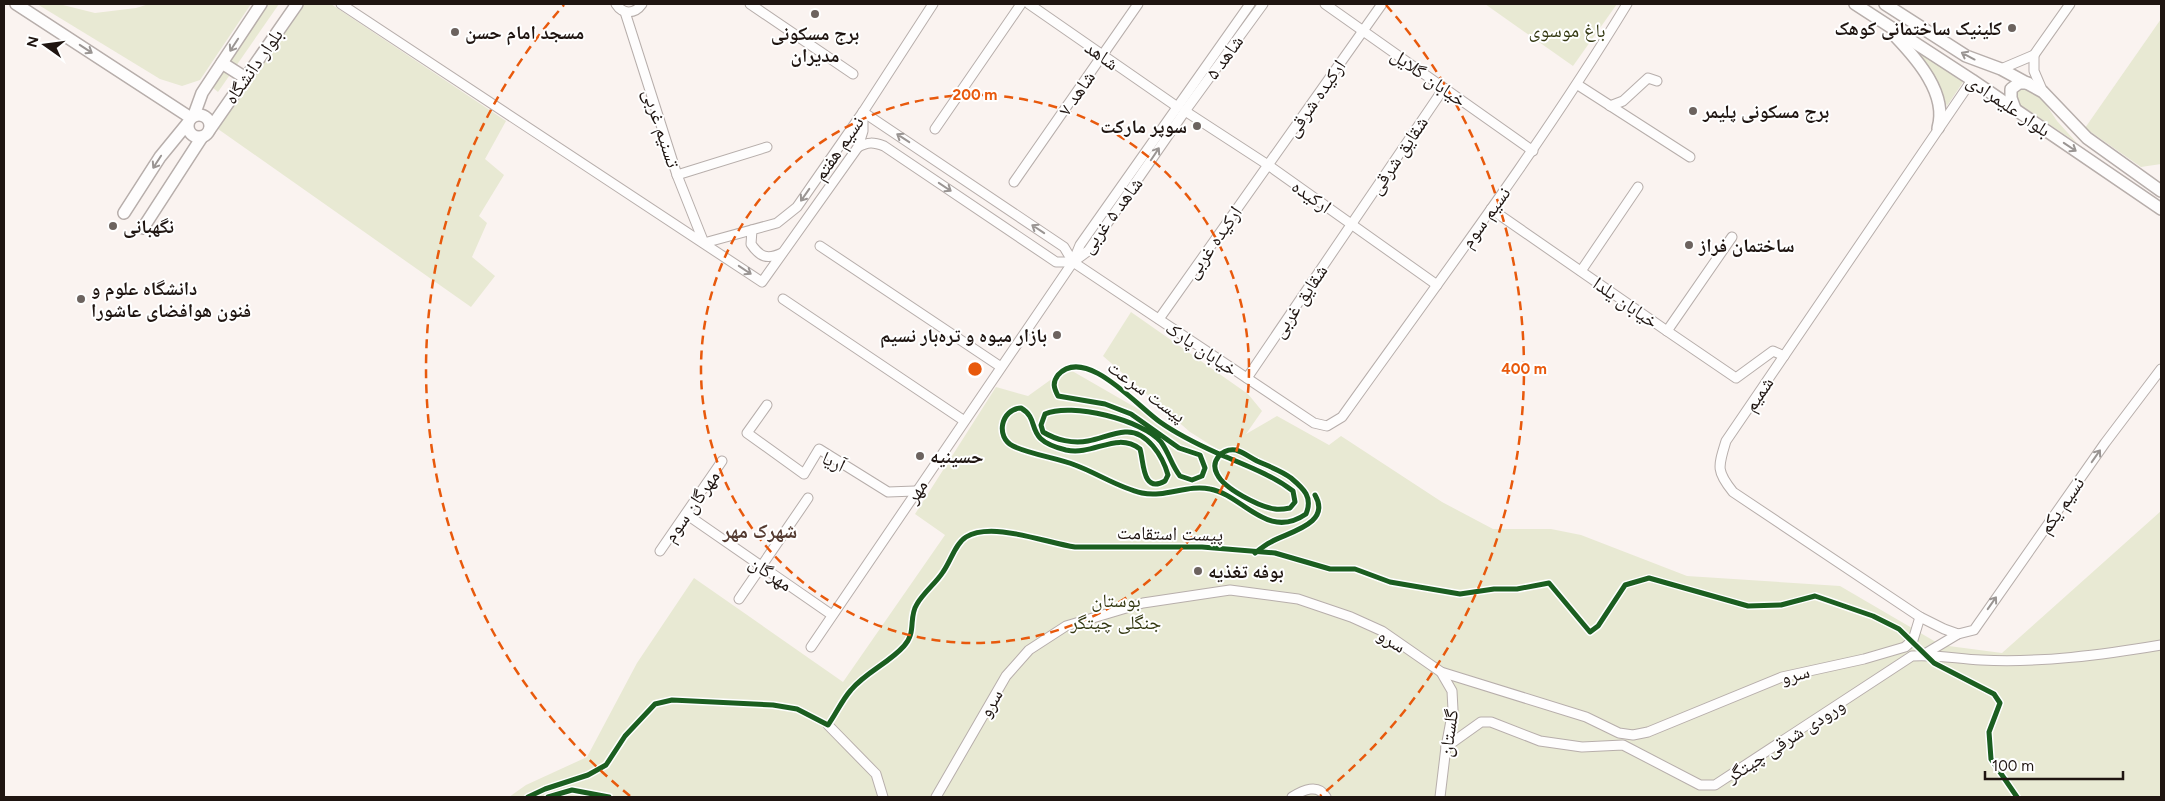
<svg xmlns="http://www.w3.org/2000/svg" width="2165" height="801" viewBox="0 0 2165 801" font-family="Figtree,'Noto Naskh Arabic',sans-serif">
  <style>
    .green { fill: #e8e9d3 }
    .lines { fill: none; stroke-linecap: round; stroke-linejoin: round }
    .minor-casing { stroke: #b7aeab; stroke-width: 11 }
    .major-casing { stroke: #b7aeab; stroke-width: 14 }
    .minor { stroke: #fefdfd; stroke-width: 9 }
    .major { stroke: #fefdfd; stroke-width: 11 }
    .cycleway-casing { stroke: #fff; stroke-width: 8 }
    .cycleway { stroke: #1b5e20; stroke-width: 5 }
    .oneway { stroke: #9a9593 }
    .ring { fill: none; stroke: #e8590c; stroke-width: 2.5; stroke-dasharray: 9 6 }
    .poi-dot { fill: #6c635f; stroke: #fff; stroke-width: 2 }
    .labels { text-anchor: middle; stroke-width: 4; stroke-linejoin: round; paint-order: stroke }
    .poi-label { font-size: 19px; font-weight: bold; fill: #1f1511; stroke: #fff; text-anchor: start }
    .park-label { font-size: 19px; fill: #333811; stroke: #fff }
    .street-label { font-size: 19px; fill: #1f1511; stroke: #fff }
    .neighbourhood-label { font-size: 20px; font-weight: bold; fill: #543b31; stroke: #fff }
    .centre { fill: #e8590c; stroke: #fff; stroke-width: 2.5 }
    .ring-label { font-size: 15px; text-anchor: middle; font-weight: bold; fill: #e8590c; stroke: #fff; stroke-width: 4; stroke-linejoin: round; paint-order: stroke }
  </style>
  <rect width="100%" height="100%" fill="#faf3f0"/>
  <g class="green">
    <path d="M37 4H59L95 13 136 8 149 4H251L200 80 182 86 160 79Z"/>
    <path d="M268 4H279L218 92 212 87Z"/>
    <path d="M305 4H331L506 121 485 159 504 175 479 216 487 223 472 257 495 276 471 307 218 129Z"/>
    <path d="M1485 4H1617L1573 66Z"/>
    <path d="M2161 19V164L2141 167 2085 128Z"/>
    <path d="M1910 46 1963 82 1947 106 1933 74Z"/>
    <path d="M2021 85 2035 88 2057 121 2077 143 2016 102 2015 89Z"/>
    <path d="M1131 312 1248 394 1262 411 1246 434 1277 416 1329 445 1341 436 1442 502 1493 529H1551L1581 535 1687 576 1840 586 1941 645 2002 653 2161 511V797H509L526 785 587 757 637 663 694 578 843 682 945 535 915 514 996 387 1028 396 1067 368 1204 447 1217 449 1190 432 1103 356Z"/>
  </g>
  <g class="lines">
    <g class="minor-casing">
      <g id="minor">
        <path d="M341 4 762 282 858 147 863 131V112"/>
        <path d="M616 4C623 15 635 14 642 4"/>
        <path d="M750 4 853 74"/>
        <path d="M1029 4 1176 106"/>
        <path d="M1325 4 1533 151"/>
        <path d="M625 12 677 175 704 243"/>
        <path d="M2034 55V71L2043 92"/>
        <path d="M2001 69 2034 55 2070 4"/>
        <path d="M1578 85 1690 157"/>
        <path d="M1610 106 1623 101 1648 78 1657 81"/>
        <path d="M1185 111 1268 165 1437 285"/>
        <path d="M863 112 1064 247 1073 262 1314 423 1327 426 1342 417C1439 281 1540 147 1627 4"/>
        <path d="M935 129 1021 4"/>
        <path d="M858 147C868 142 873 142 884 146L1056 262H1073"/>
        <path d="M677 175 767 147"/>
        <path d="M1014 182 1138 4"/>
        <path d="M1491 209 1667 331 1732 237"/>
        <path d="M752 230 751 244C760 257 767 260 782 253"/>
        <path d="M704 243 777 223 797 207 863 112 933 4"/>
        <path d="M820 246 1001 367"/>
        <path d="M1073 262 1088 251 1185 111 1263 4"/>
        <path d="M1581 271 1638 187"/>
        <path d="M783 299 963 420"/>
        <path d="M1159 319 1382 4"/>
        <path d="M1667 331 1736 378 1773 351 1784 356"/>
        <path d="M1247 378 1444 88"/>
        <path d="M767 405 747 433 804 474 819 449 888 492 915 491"/>
        <path d="M686 514 832 615"/>
        <path d="M660 551 722 461"/>
        <path d="M739 599 808 498"/>
        <path d="M1958 634 1944 629 1920 617 1733 492C1716 471 1718 467 1726 441L1972 80"/>
        <path d="M811 647 1073 262 1080 245 1250 4"/>
        <path d="M1923 655 1958 634 1974 630 2105 443 2161 369"/>
        <path d="M828 725 876 774 883 797"/>
        <path d="M1446 747 1481 722H1491L1540 741 1582 747 1623 745 1700 785H1715L1912 656C1935 654 1958 659 1981 660 2041 663 2102 655 2161 645"/>
        <path d="M936 797 1006 676 1029 650 1066 626 1143 603 1230 590 1298 599 1351 617 1382 631 1441 672 1586 717 1619 733 1633 735 1648 732 1782 677 1864 659 1905 647 1913 640 1920 617"/>
        <path d="M1292 797C1303 790 1318 783 1326 797"/>
        <path d="M1440 797 1446 747 1453 710 1452 691 1441 672"/>
      </g>
    </g>
    <g class="major-casing">
      <g id="major">
        <path d="M16 4 191 118"/>
        <path d="M1855 4 1972 80 2161 209"/>
        <path d="M1885 4 1966 56 2001 69 2043 92 2087 138 2161 191"/>
        <path d="M1895 36C1917 59 1948 94 1938 128"/>
        <path d="M222 63 244 77"/>
        <path d="M2015 109 2011 98V89L2019 83H2028"/>
        <circle cx="199" cy="126" r="11"/>
        <path d="M194 115 202 93 261 4"/>
        <path d="M210 129 297 4"/>
        <path d="M124 213 160 157 187 124"/>
        <path d="M143 228 202 137"/>
      </g>
    </g>
    <use href="#minor" class="minor"/>
    <use href="#major" class="major"/>
    <g class="cycleway-casing">
      <g id="cycleway">
        <path d="M1217 453C1197 444 1177 434 1160 422 1137 406 1085 345 1058 375 1052 383 1054 388 1058 396L1105 404 1131 414 1179 448 1200 455 1205 468 1202 476 1192 480 1180 476C1172 466 1169 453 1161 442 1143 420 1071 402 1045 414L1041 425 1043 432C1056 440 1073 444 1088 441 1100 439 1112 433 1125 432 1147 430 1163 457 1168 475L1165 481C1142 494 1144 462 1140 449 1116 431 1094 456 1066 450 1021 439 1043 421 1021 408 1001 409 995 437 1013 446 1029 454 1057 458 1075 465 1097 473 1119 488 1142 493 1165 498 1188 484 1210 489 1243 495 1267 541 1306 514 1313 497 1304 489 1291 478 1282 471 1268 466 1257 461 1251 458 1243 452 1236 450 1222 448 1210 461 1217 474 1224 489 1260 507 1275 509 1280 510 1285 509 1290 508L1295 502 1293 491C1271 474 1242 464 1217 453"/>
        <path d="M1255 553C1260 549 1265 545 1271 542 1288 532 1332 524 1315 495"/>
        <path d="M528 797 545 789 588 775 606 765 625 736 655 704 672 700 773 705 797 709 828 725C836 714 842 700 851 690 866 672 889 663 904 646 917 632 908 618 917 604 924 592 936 583 943 572 951 561 955 544 966 537 992 521 1046 543 1075 547H1202L1275 553 1330 569H1355L1390 582 1460 594 1494 589H1517L1549 583 1590 632 1598 626 1625 585 1649 578 1748 606 1781 605 1815 596 1873 616 1899 629 1934 663 1994 694 2000 703 1989 732 1991 759 2017 797"/>
        <path d="M548 797 572 790 609 797"/>
      </g>
    </g>
    <use href="#cycleway" class="cycleway"/>
  </g>
  <defs><path id="oneway-shaft" d="M-6 0H5M1.5-3L5.5 0L1.5 3" fill="none" stroke-width="1.6" stroke-linecap="round" stroke-linejoin="round" transform="scale(1.25)"/></defs>
  <g class="oneway">
    <use href="#oneway-shaft" transform="translate(234 45) rotate(123)"/>
    <use href="#oneway-shaft" transform="translate(86 49) rotate(33)"/>
    <use href="#oneway-shaft" transform="translate(1968 56) rotate(-152)"/>
    <use href="#oneway-shaft" transform="translate(903 138) rotate(-147)"/>
    <use href="#oneway-shaft" transform="translate(2070 147) rotate(34)"/>
    <use href="#oneway-shaft" transform="translate(1155 154) rotate(-56)"/>
    <use href="#oneway-shaft" transform="translate(157 162) rotate(123)"/>
    <use href="#oneway-shaft" transform="translate(945 187) rotate(34)"/>
    <use href="#oneway-shaft" transform="translate(805 195) rotate(125)"/>
    <use href="#oneway-shaft" transform="translate(1038 229) rotate(-146)"/>
    <use href="#oneway-shaft" transform="translate(745 270) rotate(34)"/>
    <use href="#oneway-shaft" transform="translate(2096 456) rotate(-55)"/>
    <use href="#oneway-shaft" transform="translate(1992 603) rotate(-55)"/>
  </g>
  <g class="ring">
    <circle cx="975" cy="369" r="274"/>
    <path d="M630 796A549 549 0 0 1 564 5M1386 5A549 549 0 0 1 1320 796"/>
  </g>
  <g class="poi-dot">
    <circle cx="815" cy="14" r="5"/>
    <circle cx="2012" cy="28" r="5"/>
    <circle cx="455" cy="32" r="5"/>
    <circle cx="1693" cy="111" r="5"/>
    <circle cx="1197" cy="126" r="5"/>
    <circle cx="113" cy="226" r="5"/>
    <circle cx="1689" cy="245" r="5"/>
    <circle cx="81" cy="299" r="5"/>
    <circle cx="1057" cy="335" r="5"/>
    <circle cx="920" cy="456" r="5"/>
    <circle cx="1198" cy="571" r="5"/>
  </g>
  <g class="labels">
    <g class="poi-label">
      <text x="2002" y="35" text-anchor="end">کلینیک ساختمانی کوهک</text>
      <text x="465" y="39">مسجد امام حسن</text>
      <text x="815" y="40" text-anchor="middle">برج مسکونی<tspan x="815" dy="22">مدیران</tspan></text>
      <text x="1703" y="118">برج مسکونی پلیمر</text>
      <text x="1187" y="133" text-anchor="end">سوپر مارکت</text>
      <text x="123" y="233">نگهبانی</text>
      <text x="1699" y="252">ساختمان فراز</text>
      <text x="91" y="295">دانشگاه علوم و<tspan x="91" dy="22">فنون هوافضای عاشورا</tspan></text>
      <text x="1047" y="342" text-anchor="end">بازار میوه و تره‌بار نسیم</text>
      <text x="930" y="463">حسینیه</text>
      <text x="1208" y="578">بوفه تغذیه</text>
    </g>
    <g class="park-label">
      <text x="1567" y="37">باغ موسوی</text>
      <text x="1116" y="607">بوستان<tspan x="1116" dy="22">جنگلی چیتگر</tspan></text>
    </g>
    <g class="street-label">
      <text transform="translate(1102 55) rotate(35)" y="7">شاهد</text>
      <text transform="translate(1224 57) rotate(-54)" y="7">شاهد ۵</text>
      <text transform="translate(253 66) rotate(-55)" y="7">بلوار دانشگاه</text>
      <text transform="translate(1429 77) rotate(35)" y="7">خیابان گلایل</text>
      <text transform="translate(1076 93) rotate(-55)" y="7">شاهد ۷</text>
      <text transform="translate(1315 98) rotate(-55)" y="7">ارکیده شرقی</text>
      <text transform="translate(2009 105) rotate(34)" y="7">بلوار علیمرادی</text>
      <text transform="translate(662 128) rotate(72)" y="7">تسنیم غربی</text>
      <text transform="translate(838 148) rotate(-55)" y="7">نسیم هفتم</text>
      <text transform="translate(1398 155) rotate(-56)" y="7">شقایق شرقی</text>
      <text transform="translate(1312 196) rotate(35)" y="7">ارکیده</text>
      <text transform="translate(1111 215) rotate(-53)" y="7">شاهد ۵ غربی</text>
      <text transform="translate(1485 217) rotate(-54)" y="7">نسیم سوم</text>
      <text transform="translate(1213 242) rotate(-55)" y="7">ارکیده غربی</text>
      <text transform="translate(1299 301) rotate(-56)" y="7">شقایق غربی</text>
      <text transform="translate(1626 302) rotate(35)" y="7">خیابان یلدا</text>
      <text transform="translate(1202 348) rotate(34)" y="7">خیابان پارک</text>
      <text transform="translate(1147 391) rotate(36)" y="7">پیست سرعت</text>
      <text transform="translate(1758 394) rotate(-56)" y="7">شمیم</text>
      <text transform="translate(834 461) rotate(26)" y="7">آریا</text>
      <text transform="translate(916 491) rotate(-56)" y="7">مهر</text>
      <text transform="translate(2061 505) rotate(-55)" y="7">نسیم یکم</text>
      <text transform="translate(691 506) rotate(-55)" y="7">مهرگان سوم</text>
      <text transform="translate(1170 533) rotate(1)" y="7">پیست استقامت</text>
      <text transform="translate(771 573) rotate(34)" y="7">مهرگان</text>
      <text transform="translate(1392 640) rotate(32)" y="7">سرو</text>
      <text transform="translate(1795 674) rotate(-15)" y="7">سرو</text>
      <text transform="translate(990 703) rotate(-60)" y="7">سرو</text>
      <text transform="translate(1448 733) rotate(-82)" y="7">گلستان</text>
      <text transform="translate(1785 740) rotate(-33)" y="7">ورودی شرقی چیتگر</text>
    </g>
    <g class="neighbourhood-label">
      <text x="760" y="538">شهرک مهر</text>
    </g>
  </g>
  <circle cx="975" cy="369" r="8" class="centre"/>
  <g class="ring-label">
    <text x="975" y="100">200 m</text>
    <text x="1524" y="374">400 m</text>
  </g>
  <rect width="2165" height="801" fill="none" stroke="#1f1511" stroke-width="10"/>
  <g transform="translate(45 45) rotate(284)" stroke="#ffffff" stroke-width="4" paint-order="stroke">
  <path d="M0-4L9 19L0 12L-9 19Z" fill="#1f1511"/>
  <text y="-8" font-size="14" font-weight="bold" text-anchor="middle" fill="#1f1511">N</text>
  </g>
  <path d="M1985 771v8h138v-8" fill="none" stroke="#1f1511" stroke-width="2.5"/>
  <text x="1992" y="771" font-size="15" fill="#1f1511" stroke="#ffffff" stroke-width="4" paint-order="stroke">100 m</text>
</svg>
